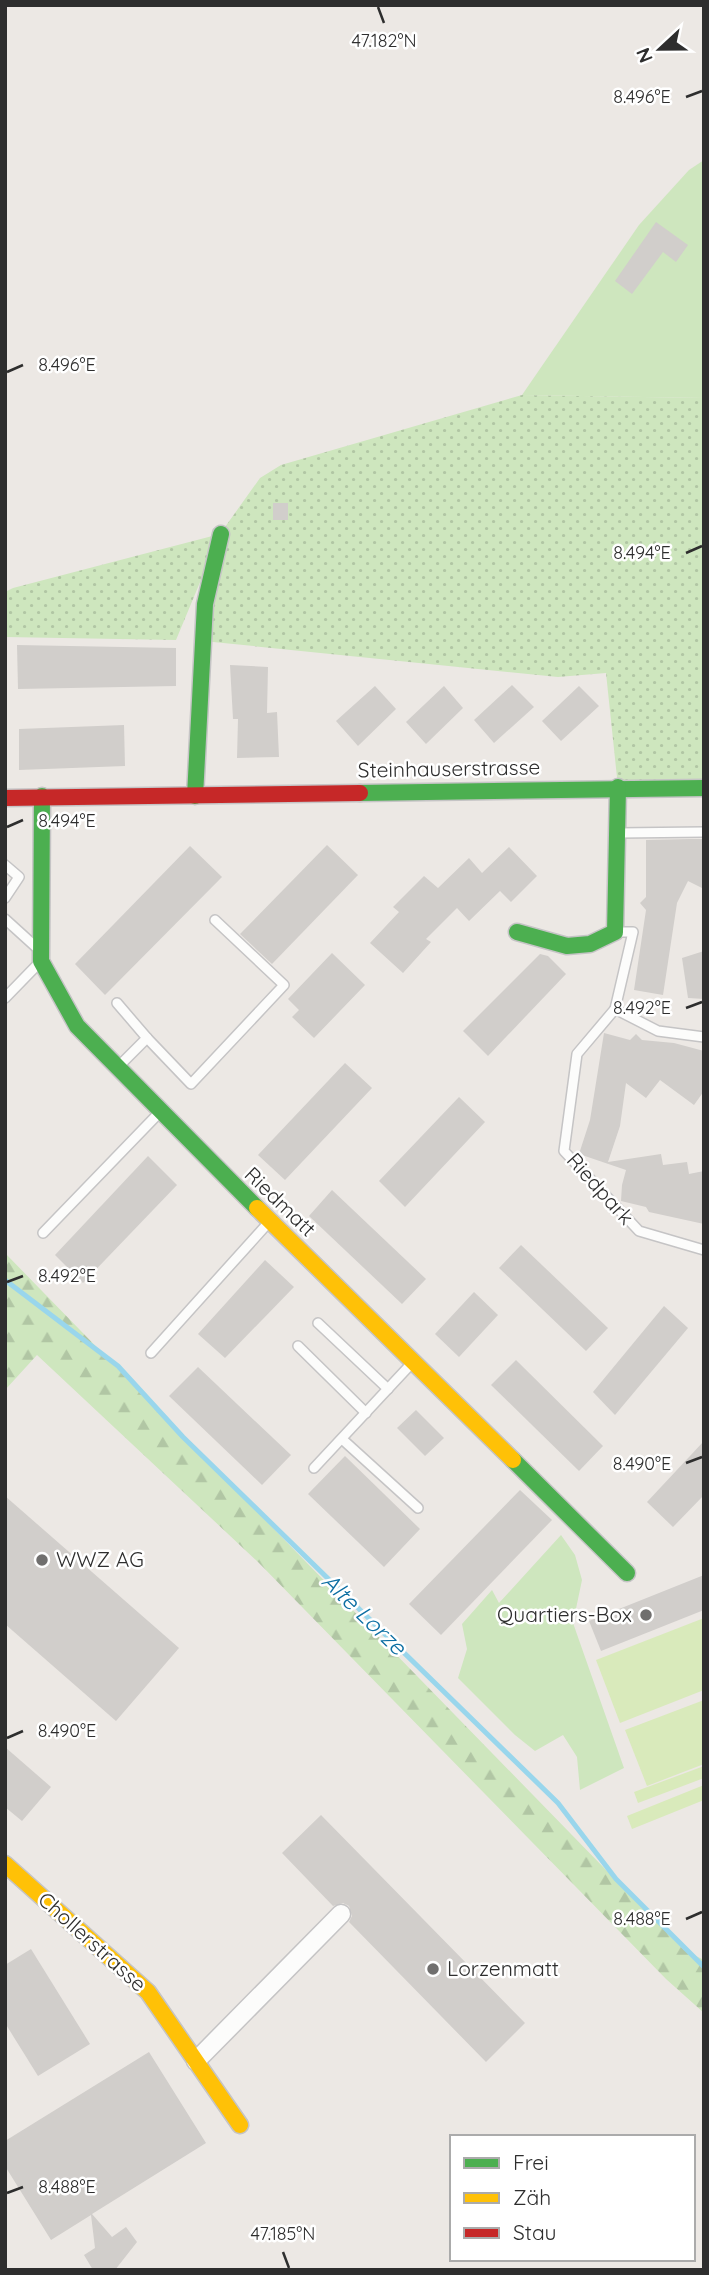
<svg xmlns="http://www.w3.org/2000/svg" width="709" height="2275" viewBox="0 0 709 2275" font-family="Quicksand,sans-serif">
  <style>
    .grass { fill: url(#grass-dots) }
    .forest { fill: url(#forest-firs) }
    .park { fill: #cee6be }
    .pitch { fill: #d9eabb }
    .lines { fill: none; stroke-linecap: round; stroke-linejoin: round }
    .stream { stroke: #99d6ec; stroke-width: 5 }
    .building { fill: #d1cecb }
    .lane-casing { stroke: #c5c4c5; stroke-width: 12 }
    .street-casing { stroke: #c5c4c5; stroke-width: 21 }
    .fast-casing { stroke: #c5c4c5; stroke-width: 19 }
    .slow-casing { stroke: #c5c4c5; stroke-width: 19 }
    .jam-casing { stroke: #c5c4c5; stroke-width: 19 }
    .lane { stroke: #fcfcfb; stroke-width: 9 }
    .street { stroke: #fcfcfb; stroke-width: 18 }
    .fast { stroke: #4caf50; stroke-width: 16 }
    .slow { stroke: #ffc107; stroke-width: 16 }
    .jam { stroke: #c62828; stroke-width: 16 }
    .ticks { fill: none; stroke: #2e2e2e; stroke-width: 2.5 }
    .poi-dot { fill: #706f6e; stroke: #fff; stroke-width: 2.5 }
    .labels { text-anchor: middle; stroke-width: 5; stroke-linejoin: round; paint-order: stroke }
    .street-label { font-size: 21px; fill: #2e2e2e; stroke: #fff }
    .poi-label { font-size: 21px; fill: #2e2e2e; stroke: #fff; text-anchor: start }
    .water-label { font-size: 23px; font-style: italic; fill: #0d6fa3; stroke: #fff }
    .ticks-label { font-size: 18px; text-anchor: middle; fill: #2e2e2e; stroke: #fff; stroke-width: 5; stroke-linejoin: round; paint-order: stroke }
  </style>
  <defs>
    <pattern id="grass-dots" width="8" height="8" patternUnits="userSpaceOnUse" patternTransform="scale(1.75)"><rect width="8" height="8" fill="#cee6be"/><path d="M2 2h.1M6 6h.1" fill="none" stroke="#b1c6a4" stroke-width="1.8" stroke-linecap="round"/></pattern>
    <pattern id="forest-firs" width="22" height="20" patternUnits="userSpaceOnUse" patternTransform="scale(1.75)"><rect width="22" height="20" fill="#cee6be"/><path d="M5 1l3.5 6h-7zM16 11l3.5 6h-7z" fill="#b1c6a4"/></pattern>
  </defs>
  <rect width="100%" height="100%" fill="#ece8e4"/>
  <path class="grass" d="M522 395 704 398V788L618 787 606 673 558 677 203 641 218 539 176 640 5 637V592L13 588 220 534 260 478 281 465Z"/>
  <path class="forest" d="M5 1253 684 1950 704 1960V2013L666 1979 258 1562 37 1355 5 1390Z"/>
  <g class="park">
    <path d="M704 160V398L522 395 639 225 689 170Z"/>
    <path d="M561 1535 575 1555 582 1580 573 1623 624 1768 580 1790 577 1757 563 1735 535 1751 515 1735 458 1678 467 1649 462 1624 492 1590 499 1603Z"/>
  </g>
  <g class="pitch">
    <path d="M704 1618V1690L620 1723 596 1660Z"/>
    <path d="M704 1700V1764L647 1786 625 1730Z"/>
    <path d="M704 1766V1778L638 1803 634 1792Z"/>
    <path d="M704 1785V1800L632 1829 627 1816Z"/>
  </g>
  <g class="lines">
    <path class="stream" d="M5 1280 118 1366 183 1437 558 1803 616 1879 704 1967"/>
  </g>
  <g class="building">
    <path d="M656 222 688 245 676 262 663 252 632 294 615 281Z"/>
    <rect x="273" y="503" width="15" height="17"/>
    <path d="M17 645 176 648V686L18 689Z"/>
    <path d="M230 665 268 667 267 713 277 712 279 757 237 758 238 719H233Z"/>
    <path d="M512 685 534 707 494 743 474 720Z"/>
    <path d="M375 686 396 709 358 746 336 721Z"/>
    <path d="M444 686 463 708 426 744 406 722Z"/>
    <path d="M579 686 599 706 561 741 542 721Z"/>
    <path d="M124 725 125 766 19 770V729Z"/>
    <path d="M689 839H704V889L688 881 677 903 663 995 634 990 646 910 640 903 646 897V840Z"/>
    <path d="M327 845 358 875 272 964 240 934Z"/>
    <path d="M190 846 222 877 105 995 75 964Z"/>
    <path d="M509 847 537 876 511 902 500 891 469 921 457 908 426 939 431 942 403 973 370 943 399 912 393 907 424 876 438 888 469 858 482 873Z"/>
    <path d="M704 951V999L688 998 682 958Z"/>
    <path d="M332 953 365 985 314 1038 292 1017 299 1010 288 999Z"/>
    <path d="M540 954 548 956 566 974 488 1056 463 1031Z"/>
    <path d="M604 1033 630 1040 636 1034 642 1040 674 1043 704 1051V1091L694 1105 660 1080 646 1098 626 1083 620 1126 608 1162 661 1154 663 1165 687 1162 689 1174 704 1171V1224L649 1212 646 1207 621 1201 622 1185 626 1170 579 1154 590 1120Z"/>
    <path d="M345 1063 372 1088 285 1180 258 1155Z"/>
    <path d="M459 1097 485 1122 405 1207 379 1181Z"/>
    <path d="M148 1156 177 1185 83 1283 55 1255Z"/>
    <path d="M332 1190 426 1279 402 1304 309 1216Z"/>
    <path d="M521 1245 608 1328 586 1351 499 1268Z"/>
    <path d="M265 1260 294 1287 225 1358 198 1334Z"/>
    <path d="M474 1292 498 1315 459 1357 435 1334Z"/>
    <path d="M664 1306 688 1328 615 1415 593 1392Z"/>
    <path d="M516 1360 603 1446 579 1471 491 1385Z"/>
    <path d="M198 1367 291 1455 262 1485 169 1396Z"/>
    <path d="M416 1410 444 1438 425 1456 397 1428Z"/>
    <path d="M704 1441V1495L673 1527 647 1502Z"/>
    <path d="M345 1456 420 1529 384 1567 308 1494Z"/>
    <path d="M520 1490 552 1520 441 1635 409 1604Z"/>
    <path d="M5 1496 179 1648 116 1721 5 1624Z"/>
    <path d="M704 1575V1610L601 1651 589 1621Z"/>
    <path d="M5 1747 51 1787 22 1821 5 1807Z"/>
    <path d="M321 1815 525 2023 486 2062 349 1922 352 1916 349 1906 343 1903 333 1906 282 1853Z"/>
    <path d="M31 1949 90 2044 38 2076 5 2023V1965Z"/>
    <path d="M149 2052 206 2143 92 2214 112 2237 126 2227 137 2242 115 2270H93L84 2255 95 2248 91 2215 51 2240 5 2166V2141Z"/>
  </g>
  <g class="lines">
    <g class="lane-casing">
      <g id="lane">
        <path d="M619 833 704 832"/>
        <path d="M5 865 19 877 5 898"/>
        <path d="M5 919 37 948"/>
        <path d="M617 932H633L615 1009 577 1054 564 1151 639 1231 704 1250"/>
        <path d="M5 998 40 962"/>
        <path d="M117 1003 147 1038"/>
        <path d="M615 1009 658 1031 704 1037"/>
        <path d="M119 1066 147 1038 191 1084 284 985 215 920"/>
        <path d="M43 1233 158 1114"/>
        <path d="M318 1323 388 1389"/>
        <path d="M298 1346 366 1413"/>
        <path d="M151 1353 269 1222"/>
        <path d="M342 1439 418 1508"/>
        <path d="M314 1468 412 1363"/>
      </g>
    </g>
    <g class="street-casing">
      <path id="street" d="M196 2061 341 1914"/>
    </g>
    <g class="fast-casing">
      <g id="fast">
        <path d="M360 793 704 788"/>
        <path d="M42 796 41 961 77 1026 257 1208"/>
        <path d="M195 796 205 604 221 534"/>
        <path d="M517 932 567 946 590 944 615 932 618 787"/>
        <path d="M513 1460 627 1573"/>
      </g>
    </g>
    <g class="slow-casing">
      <g id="slow">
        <path d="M257 1208 513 1460"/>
        <path d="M5 1864 148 1992 240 2125"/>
      </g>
    </g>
    <g class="jam-casing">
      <path id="jam" d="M5 798 360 793"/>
    </g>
    <use href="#lane" class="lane"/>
    <use href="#street" class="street"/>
    <use href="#fast" class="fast"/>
    <use href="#slow" class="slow"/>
    <use href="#jam" class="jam"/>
  </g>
  <path class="ticks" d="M378 7 384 23M686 97 702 91M7 372 23 365M686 553 702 546M7 827 23 820M686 1008 702 1002M7 1282 23 1276M686 1463 702 1457M7 1738 23 1731M686 1919 702 1912M7 2193 23 2187M283 2252 289 2268"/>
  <g class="poi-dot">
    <circle cx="42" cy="1560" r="7"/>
    <circle cx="646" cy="1615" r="7"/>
    <circle cx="433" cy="1969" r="7"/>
  </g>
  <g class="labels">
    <g class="street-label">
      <text transform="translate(449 769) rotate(-1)" y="7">Steinhauserstrasse</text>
      <text transform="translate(600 1189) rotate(48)" y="7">Riedpark</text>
      <text transform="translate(280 1202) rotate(44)" y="7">Riedmatt</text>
      <text transform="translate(92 1942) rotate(42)" y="7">Chollerstrasse</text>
    </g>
    <g class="poi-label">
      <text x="56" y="1567">WWZ AG</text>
      <text x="632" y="1622" text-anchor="end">Quartiers-Box</text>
      <text x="447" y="1976">Lorzenmatt</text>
    </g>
    <g class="water-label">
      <text transform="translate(364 1614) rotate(44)" y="8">Alte Lorze</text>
    </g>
  </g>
  <g class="ticks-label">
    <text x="384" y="47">47.182°N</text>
    <text x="642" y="103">8.496°E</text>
    <text x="67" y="371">8.496°E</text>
    <text x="642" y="559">8.494°E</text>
    <text x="67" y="827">8.494°E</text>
    <text x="642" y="1014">8.492°E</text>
    <text x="67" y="1282">8.492°E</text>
    <text x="642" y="1470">8.490°E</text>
    <text x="67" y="1737">8.490°E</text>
    <text x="642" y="1925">8.488°E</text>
    <text x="67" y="2193">8.488°E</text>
    <text x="283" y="2240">47.185°N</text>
  </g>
  <rect width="709" height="2275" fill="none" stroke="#2e2e2e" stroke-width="14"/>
  <rect x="450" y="2135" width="245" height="126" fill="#ffffff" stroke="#ababab" stroke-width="2"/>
  <rect x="464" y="2158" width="35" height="10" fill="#4caf50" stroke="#ababab" stroke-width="2"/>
  <text x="513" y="2170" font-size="21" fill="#2e2e2e">Frei</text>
  <rect x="464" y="2193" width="35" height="10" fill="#ffc107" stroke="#ababab" stroke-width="2"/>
  <text x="513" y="2205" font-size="21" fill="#2e2e2e">Zäh</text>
  <rect x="464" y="2228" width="35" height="10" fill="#c62828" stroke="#ababab" stroke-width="2"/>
  <text x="513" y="2240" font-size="21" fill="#2e2e2e">Stau</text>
  <g transform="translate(660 49) rotate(248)" stroke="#ffffff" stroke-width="5" paint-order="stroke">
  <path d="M0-5L12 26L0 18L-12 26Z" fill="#2e2e2e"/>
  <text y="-10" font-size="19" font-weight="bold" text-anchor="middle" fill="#2e2e2e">N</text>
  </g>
</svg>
